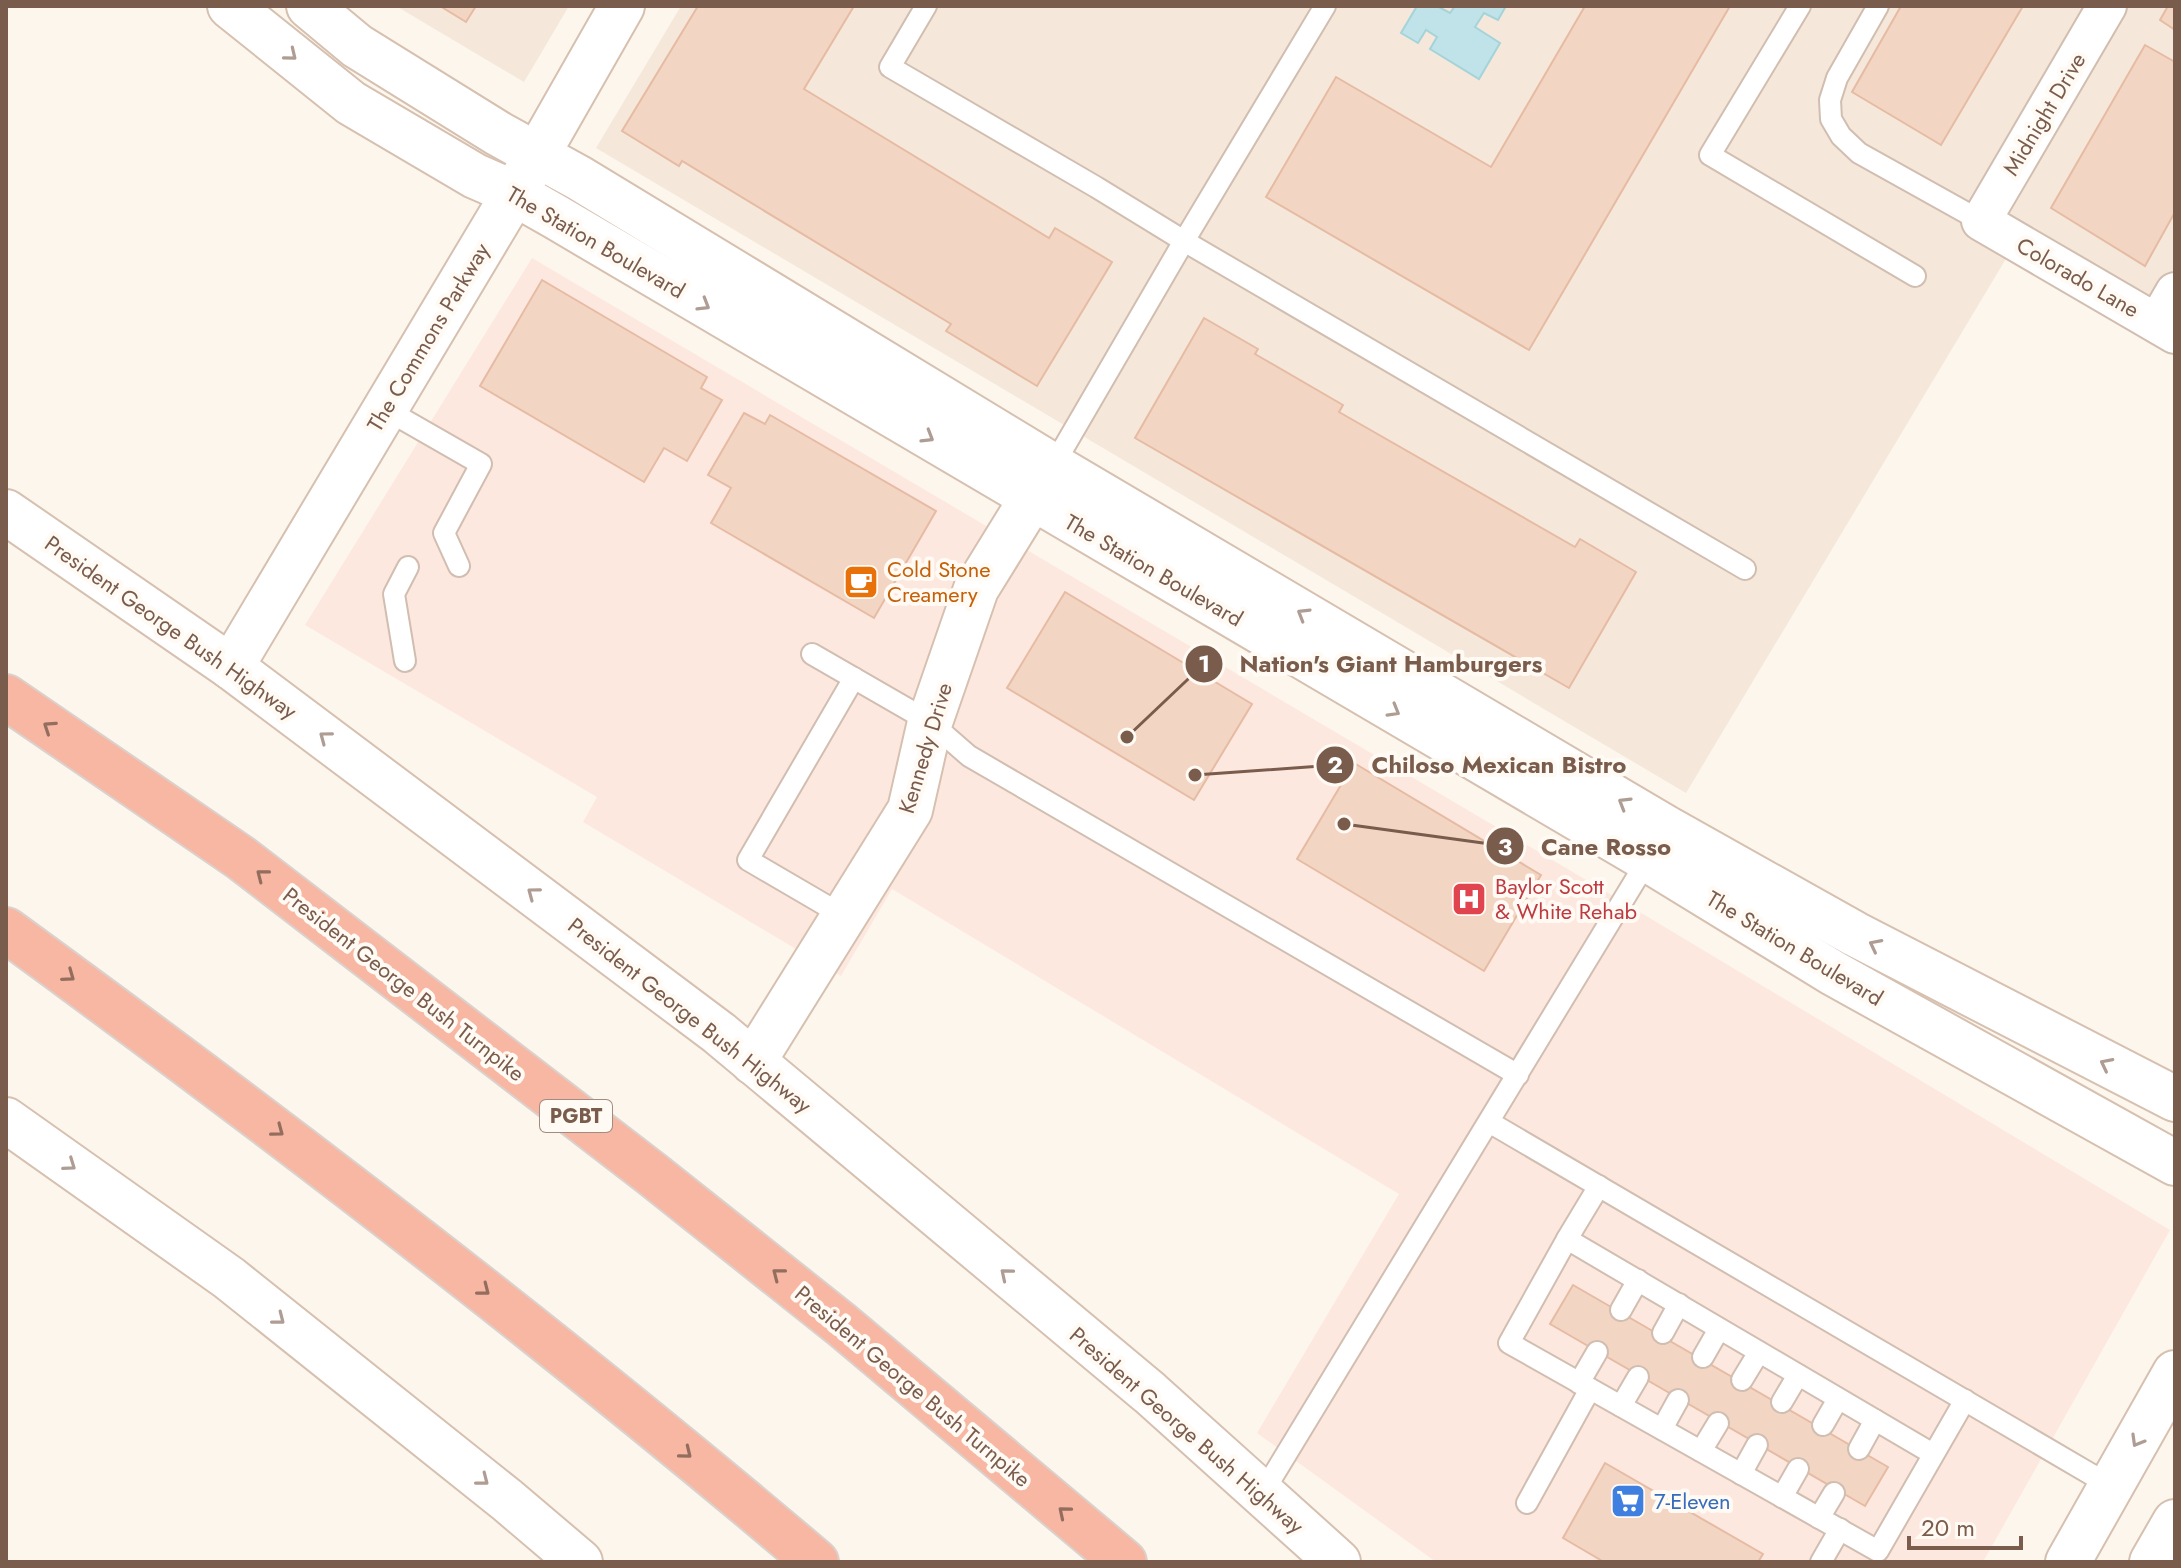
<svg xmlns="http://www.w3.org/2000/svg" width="2181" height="1568" viewBox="0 0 2181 1568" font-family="Jost,sans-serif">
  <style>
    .residential { fill: #f5e8da }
    .commercial { fill: #fde8e0 }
    .water { fill: #bfe3e8; stroke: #a5d3da; stroke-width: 2 }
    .building { fill: #f3d5c3; stroke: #e6bba3; stroke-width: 2 }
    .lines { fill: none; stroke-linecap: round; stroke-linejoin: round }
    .lane-casing { stroke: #d1beb0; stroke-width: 24 }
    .street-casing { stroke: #d1beb0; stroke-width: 42 }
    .secondary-casing { stroke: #d6c0b0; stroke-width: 48 }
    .highway-casing { stroke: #dad1cd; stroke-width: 48 }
    .lane { stroke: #fff; stroke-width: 20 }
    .street { stroke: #fff; stroke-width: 38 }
    .secondary { stroke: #fff; stroke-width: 44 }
    .highway { stroke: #f7b7a3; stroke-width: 44 }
    .oneway { stroke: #af9d94 }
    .oneway2 { stroke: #936e5e }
    .labels { text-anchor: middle; stroke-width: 8; stroke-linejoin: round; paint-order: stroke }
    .shield { fill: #fffaf3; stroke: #a28b7f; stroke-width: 2 }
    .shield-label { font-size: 20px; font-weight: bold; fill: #7a5c4d }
    .street-label { font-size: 22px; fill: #7a5c4d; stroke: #fffaf3 }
    .food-label { font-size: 22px; fill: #c56008; stroke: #fffaf3; text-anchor: start }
    .health-label { font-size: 22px; fill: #be3a42; stroke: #fffaf3; text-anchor: start }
    .shop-label { font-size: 22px; fill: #366cbe; stroke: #fffaf3; text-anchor: start }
    .leader { fill: none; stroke: #7a5c4d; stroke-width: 3 }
    .callout-dot { fill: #7a5c4d; stroke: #fffaf3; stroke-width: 3 }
    .mark-label { font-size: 24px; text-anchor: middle; font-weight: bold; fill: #fff }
    .callout-label { font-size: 24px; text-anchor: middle; font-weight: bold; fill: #7a5c4d; stroke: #fffaf3; stroke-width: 8; stroke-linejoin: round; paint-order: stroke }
  </style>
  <rect width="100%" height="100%" fill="#fdf6ec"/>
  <g class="residential">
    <path d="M396 6H569L524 82Z"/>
    <path d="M681 6H2175V352L2007 257 1686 793 596 148Z"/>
  </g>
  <path class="commercial" d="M532 258 1588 881 2170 1230 1983 1562H1436L1257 1433 1399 1194 892 889 841 976 583 822 597 797 305 625Z"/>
  <path class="water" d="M1417 6H1437L1450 13 1455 6H1506L1498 20 1484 13 1475 27 1500 43 1479 79 1430 49 1437 37 1426 30 1418 43 1401 33Z"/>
  <g class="building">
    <path d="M440 6H476L466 22Z"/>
    <path d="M698 6H854L804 89 1049 238 1055 228 1112 262 1037 386 946 331 951 324 682 161 679 166 622 131Z"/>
    <path d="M1585 6H1730L1529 350 1266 197 1336 77 1491 167Z"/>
    <path d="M1901 6H2023L1941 145 1852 92Z"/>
    <path d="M2168 6H2175V30L2160 20Z"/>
    <path d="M2145 45 2175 62V212L2145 266 2051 208Z"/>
    <path d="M542 280 707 377 701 388 722 400 687 461 664 448 644 482 480 386Z"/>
    <path d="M1204 318 1258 349 1255 354 1343 405 1339 412 1575 547 1580 539 1636 572 1569 688 1135 438Z"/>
    <path d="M744 413 765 424 770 415 936 511 874 618 711 523 731 488 708 475Z"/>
    <path d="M1065 592 1252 704 1194 800 1007 688Z"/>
    <path d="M1354 763 1541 875 1484 971 1297 859Z"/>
    <path d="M1573 1285 1888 1467 1865 1506 1550 1324Z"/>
    <path d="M1605 1463 1763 1554 1758 1562H1604L1563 1538Z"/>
  </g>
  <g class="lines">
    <g class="lane-casing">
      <g id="lane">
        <path d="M926 6 890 67 1096 187 1184 241 1745 569"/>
        <path d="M1800 6 1710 155 1915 276"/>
        <path d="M1878 6 1837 78 1830 100 1831 119 1841 136 1859 153 1981 221"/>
        <path d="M385 409 481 464 444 533 459 566"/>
        <path d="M1053 466 1184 241 1325 6"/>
        <path d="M812 654 930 722 969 756 1518 1075"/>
        <path d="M405 661 394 594 408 567"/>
        <path d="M844 916 748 860 854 678"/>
        <path d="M1489 1122 2111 1486"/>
        <path d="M1599 1186 1567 1239 1509 1343 1878 1551 1965 1400"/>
        <path d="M1567 1239 1933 1454"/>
        <path d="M1621 1310 1638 1280"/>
        <path d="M1663 1333 1679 1304"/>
        <path d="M1703 1357 1719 1329"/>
        <path d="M1742 1380 1759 1352"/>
        <path d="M1579 1383 1597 1352"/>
        <path d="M1782 1402 1798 1375"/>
        <path d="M1621 1406 1638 1377"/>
        <path d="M1823 1425 1838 1399"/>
        <path d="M1662 1429 1678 1400"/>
        <path d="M1859 1449 1875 1420"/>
        <path d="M1701 1451 1718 1423"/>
        <path d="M1741 1474 1757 1445"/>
        <path d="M1262 1494 1650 856"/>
        <path d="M1782 1497 1798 1469"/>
        <path d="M1527 1503 1590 1389"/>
        <path d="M1819 1518 1834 1493"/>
        <path d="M1821 1562 1840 1529"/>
      </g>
    </g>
    <g class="street-casing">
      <g id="street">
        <path d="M2107 6 1981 221 2175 334"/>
        <path d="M2157 323 2175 292"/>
      </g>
    </g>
    <g class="secondary-casing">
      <g id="secondary">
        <path d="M230 6 351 103 475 176 514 193 556 217 1647 859 1833 973 2175 1163"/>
        <path d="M309 6 357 46 499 134 579 178 1053 466 1666 828 1855 934 2175 1099"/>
        <path d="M6 512 231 667 719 1033 1150 1393 1338 1562"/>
        <path d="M231 667 537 155 622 6"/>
        <path d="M753 1062 910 810 930 722 976 589 1047 474"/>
        <path d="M6 1120 229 1278 507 1500 580 1562"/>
        <path d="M2068 1562 2175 1373"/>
        <path d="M2152 1562 2175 1522"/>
      </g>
    </g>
    <g class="highway-casing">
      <g id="highway">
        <path d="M6 697 241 858 652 1174 842 1325 1124 1562"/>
        <path d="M6 930C283 1132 555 1340 816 1562"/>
      </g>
    </g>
    <use href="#lane" class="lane"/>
    <use href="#street" class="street"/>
    <use href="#secondary" class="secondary"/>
    <use href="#highway" class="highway"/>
  </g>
  <defs><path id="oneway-chevron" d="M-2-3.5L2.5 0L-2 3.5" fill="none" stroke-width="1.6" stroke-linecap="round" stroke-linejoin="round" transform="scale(2)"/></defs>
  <g class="oneway">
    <use href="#oneway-chevron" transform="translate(291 55) rotate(39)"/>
    <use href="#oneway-chevron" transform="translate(704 305) rotate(31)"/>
    <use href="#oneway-chevron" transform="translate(928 437) rotate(31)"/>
    <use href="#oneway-chevron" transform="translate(1303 614) rotate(-149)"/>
    <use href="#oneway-chevron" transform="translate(1394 711) rotate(30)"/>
    <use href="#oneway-chevron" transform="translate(325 737) rotate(-143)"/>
    <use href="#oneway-chevron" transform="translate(1624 803) rotate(-149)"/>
    <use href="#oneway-chevron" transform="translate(533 893) rotate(-143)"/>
    <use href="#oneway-chevron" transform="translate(1875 945) rotate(-153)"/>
    <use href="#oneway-chevron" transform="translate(2106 1064) rotate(-153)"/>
    <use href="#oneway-chevron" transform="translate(70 1165) rotate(35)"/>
    <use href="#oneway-chevron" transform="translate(1006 1274) rotate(-140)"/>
    <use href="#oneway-chevron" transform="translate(279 1319) rotate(38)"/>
    <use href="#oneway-chevron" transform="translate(2137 1441) rotate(120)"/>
    <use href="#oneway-chevron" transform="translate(483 1480) rotate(38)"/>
  </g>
  <g class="oneway2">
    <use href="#oneway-chevron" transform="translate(49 727) rotate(-146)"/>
    <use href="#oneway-chevron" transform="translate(262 875) rotate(-142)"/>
    <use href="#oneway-chevron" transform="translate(69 976) rotate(36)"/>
    <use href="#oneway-chevron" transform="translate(278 1131) rotate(37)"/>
    <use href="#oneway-chevron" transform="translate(778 1274) rotate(-142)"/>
    <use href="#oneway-chevron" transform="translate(484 1290) rotate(38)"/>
    <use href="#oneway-chevron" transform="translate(686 1453) rotate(39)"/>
    <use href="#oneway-chevron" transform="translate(1064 1512) rotate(-140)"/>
  </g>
  <defs>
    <g id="cafe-square" transform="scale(1.8)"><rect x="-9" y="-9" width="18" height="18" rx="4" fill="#e8710a" stroke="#fffaf3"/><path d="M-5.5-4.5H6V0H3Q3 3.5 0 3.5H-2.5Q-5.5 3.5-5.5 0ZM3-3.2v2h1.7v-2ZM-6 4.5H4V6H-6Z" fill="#fff"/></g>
    <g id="hospital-square" transform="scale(1.8)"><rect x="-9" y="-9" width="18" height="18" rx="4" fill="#e0444e" stroke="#fffaf3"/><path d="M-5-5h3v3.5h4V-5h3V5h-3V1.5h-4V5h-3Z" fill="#fff"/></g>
    <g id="supermarket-square" transform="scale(1.8)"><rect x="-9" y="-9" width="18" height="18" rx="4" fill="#3f7fe0" stroke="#fffaf3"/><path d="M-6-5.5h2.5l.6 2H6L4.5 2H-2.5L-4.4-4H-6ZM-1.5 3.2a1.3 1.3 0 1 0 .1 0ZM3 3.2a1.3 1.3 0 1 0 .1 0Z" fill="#fff"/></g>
  </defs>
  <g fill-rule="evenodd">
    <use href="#cafe-square" x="861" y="582"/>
    <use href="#hospital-square" x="1469" y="899"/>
    <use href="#supermarket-square" x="1628" y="1501"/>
  </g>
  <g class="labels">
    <rect class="shield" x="540" y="1100" width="72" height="32" rx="6"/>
    <g class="shield-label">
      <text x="576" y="1123">PGBT</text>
    </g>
    <g class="street-label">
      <text transform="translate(2044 114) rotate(-59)" y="8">Midnight Drive</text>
      <text transform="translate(596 242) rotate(30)" y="8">The Station Boulevard</text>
      <text transform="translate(2078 277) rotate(30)" y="8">Colorado Lane</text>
      <text transform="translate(428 337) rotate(-59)" y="8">The Commons Parkway</text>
      <text transform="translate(1154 570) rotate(30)" y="8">The Station Boulevard</text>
      <text transform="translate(171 627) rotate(35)" y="8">President George Bush Highway</text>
      <text transform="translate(925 748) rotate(-73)" y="8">Kennedy Drive</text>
      <text transform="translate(1795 948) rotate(31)" y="8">The Station Boulevard</text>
      <text transform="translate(404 984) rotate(38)" y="8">President George Bush Turnpike</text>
      <text transform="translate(690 1015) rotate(38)" y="8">President George Bush Highway</text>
      <text transform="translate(913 1386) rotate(40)" y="8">President George Bush Turnpike</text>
      <text transform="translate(1187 1430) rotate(41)" y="8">President George Bush Highway</text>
    </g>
    <g class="food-label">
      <text x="887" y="577">Cold Stone<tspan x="887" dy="25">Creamery</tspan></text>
    </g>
    <g class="health-label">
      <text x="1495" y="894">Baylor Scott<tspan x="1495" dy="25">&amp; White Rehab</tspan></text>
    </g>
    <g class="shop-label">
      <text x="1654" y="1509">7-Eleven</text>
    </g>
  </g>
  <path class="leader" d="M1127 737L1204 664M1195 775L1335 765M1344 824L1505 846"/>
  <g class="callout-dot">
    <circle cx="1127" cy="737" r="8"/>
    <circle cx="1195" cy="775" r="8"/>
    <circle cx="1344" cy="824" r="8"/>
    <circle cx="1204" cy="664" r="20"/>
    <circle cx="1335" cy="765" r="20"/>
    <circle cx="1505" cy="846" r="20"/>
  </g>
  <g class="mark-label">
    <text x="1204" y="672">1</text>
    <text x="1335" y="773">2</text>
    <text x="1505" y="855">3</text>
  </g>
  <g class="callout-label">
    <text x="1391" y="672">Nation's Giant Hamburgers</text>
    <text x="1499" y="773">Chiloso Mexican Bistro</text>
    <text x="1606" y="855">Cane Rosso</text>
  </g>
  <rect width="2181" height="1568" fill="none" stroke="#7a5c4d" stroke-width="16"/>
  <path d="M1909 1536v12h112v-12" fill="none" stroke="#7a5c4d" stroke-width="4"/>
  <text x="1921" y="1536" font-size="24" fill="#7a5c4d" stroke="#fffaf3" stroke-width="6" paint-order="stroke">20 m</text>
</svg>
